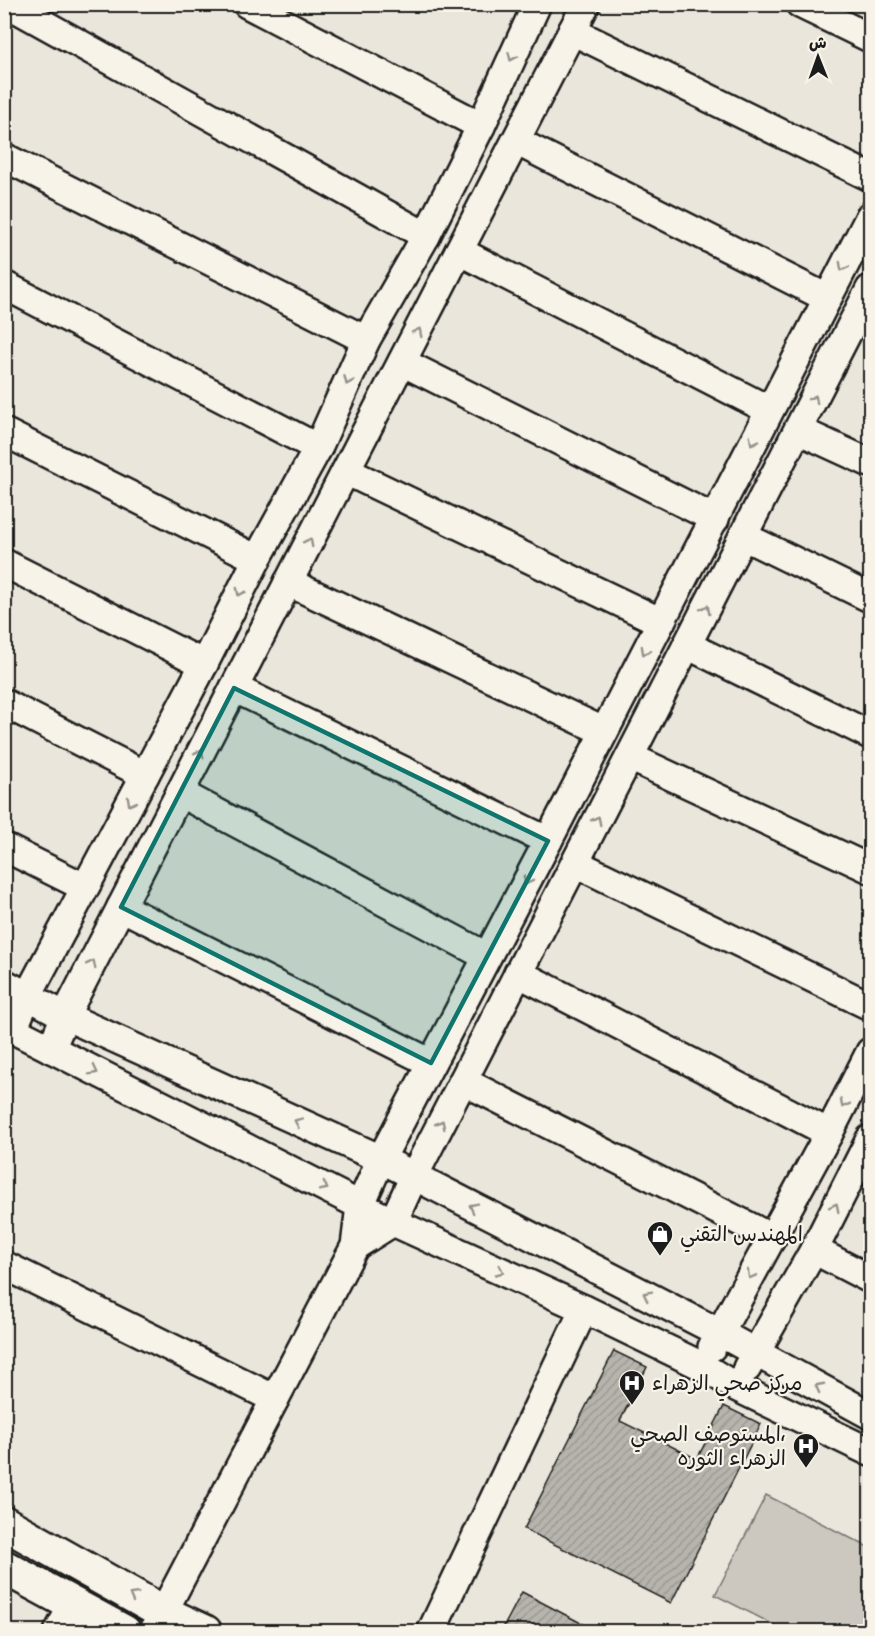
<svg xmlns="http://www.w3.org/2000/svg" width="875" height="1636" viewBox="0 0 875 1636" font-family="Mynerve,'Playpen Sans Arabic',sans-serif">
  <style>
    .pitch { fill: #ccc8c0; stroke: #74726e; stroke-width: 1.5 }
    .building { fill: url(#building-hatch); stroke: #1c1c1c; stroke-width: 1.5 }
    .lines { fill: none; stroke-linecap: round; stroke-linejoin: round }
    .minor-casing { stroke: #1c1c1c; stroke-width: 32 }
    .tertiary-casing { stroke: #1c1c1c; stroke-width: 38 }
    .minor { stroke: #f7f3e8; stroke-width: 27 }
    .tertiary { stroke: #f7f3e8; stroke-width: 33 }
    .oneway { stroke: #94928c }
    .marked { fill: #0f766e; fill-opacity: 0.2; stroke: #0f766e; stroke-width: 4.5; stroke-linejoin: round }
    .labels { text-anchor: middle; stroke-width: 4.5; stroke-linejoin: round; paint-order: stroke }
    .poi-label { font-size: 21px; fill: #1c1c1c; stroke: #f7f3e8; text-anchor: start }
  </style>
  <defs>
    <pattern id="building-hatch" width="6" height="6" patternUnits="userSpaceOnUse" patternTransform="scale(1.5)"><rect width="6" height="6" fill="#b6b4ac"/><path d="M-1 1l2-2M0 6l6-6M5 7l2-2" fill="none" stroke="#9c9a93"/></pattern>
  </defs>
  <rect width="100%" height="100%" fill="#eae6dc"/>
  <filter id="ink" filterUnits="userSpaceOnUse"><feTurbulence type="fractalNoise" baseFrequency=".0167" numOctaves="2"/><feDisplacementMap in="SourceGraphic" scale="12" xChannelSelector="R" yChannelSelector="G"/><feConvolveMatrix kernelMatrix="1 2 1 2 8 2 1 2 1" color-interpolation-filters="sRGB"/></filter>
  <g filter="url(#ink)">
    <path class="pitch" d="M766 1495 870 1548V1631H786L715 1595Z"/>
    <g class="building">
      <path d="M614 1351 647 1367 620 1421 697 1459 724 1406 761 1424 671 1603 524 1529Z"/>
      <path d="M522 1592 598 1632H501Z"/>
    </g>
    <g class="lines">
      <g class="minor-casing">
        <g id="minor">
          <path d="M8 4 426 236"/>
          <path d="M247 4 481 126"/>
          <path d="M800 4 870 38"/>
          <path d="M572 31 870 177"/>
          <path d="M516 141 827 298"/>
          <path d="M4 157 366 340"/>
          <path d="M459 251 769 410"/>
          <path d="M4 285 318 448"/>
          <path d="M402 362 715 519"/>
          <path d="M798 430 870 463"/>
          <path d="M4 432 257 559"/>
          <path d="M346 471 661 622"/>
          <path d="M743 536 870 598"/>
          <path d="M4 563 204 664"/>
          <path d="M288 582 603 731"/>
          <path d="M687 645 870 735"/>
          <path d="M234 688 548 841"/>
          <path d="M4 703 145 775"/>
          <path d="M630 757 870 869"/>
          <path d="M180 793 486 956"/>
          <path d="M4 847 84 887"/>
          <path d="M575 863 870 1006"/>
          <path d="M121 907 431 1063"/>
          <path d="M518 973 829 1133"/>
          <path d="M4 983 65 1016 381 1159 720 1333 870 1415"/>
          <path d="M4 1025 393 1222 584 1309 702 1366 736 1387 870 1452"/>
          <path d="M13 1029 28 995 204 664 257 559 318 448 366 340 426 236 481 126 537 4"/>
          <path d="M51 1049 65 1016 586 4"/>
          <path d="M463 1081 772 1238"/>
          <path d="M355 1246 393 1222 414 1176 870 289"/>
          <path d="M814 1250 870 1279"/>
          <path d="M4 1265 275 1399"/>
          <path d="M712 1347 829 1133 870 1052"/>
          <path d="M747 1368 814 1250 870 1139"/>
          <path d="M58 1632 74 1603"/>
          <path d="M153 1632 355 1246 360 1206 381 1159 548 841 870 216"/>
          <path d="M431 1632 584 1309"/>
        </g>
      </g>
      <g class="tertiary-casing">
        <g id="tertiary">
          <path d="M4 1523 164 1613 205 1632"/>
          <path d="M4 1567 124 1632"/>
        </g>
      </g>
      <use href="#minor" class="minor"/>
      <use href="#tertiary" class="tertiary"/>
    </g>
    <defs><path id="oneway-chevron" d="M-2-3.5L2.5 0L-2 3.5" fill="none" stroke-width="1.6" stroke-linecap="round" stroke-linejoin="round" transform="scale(1.5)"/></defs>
    <g class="oneway">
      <use href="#oneway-chevron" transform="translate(512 57) rotate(114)"/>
      <use href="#oneway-chevron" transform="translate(843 267) rotate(118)"/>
      <use href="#oneway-chevron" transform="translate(418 332) rotate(-63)"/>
      <use href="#oneway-chevron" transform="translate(348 381) rotate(114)"/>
      <use href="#oneway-chevron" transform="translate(814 399) rotate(-63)"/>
      <use href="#oneway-chevron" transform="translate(753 441) rotate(116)"/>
      <use href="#oneway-chevron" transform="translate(309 542) rotate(-63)"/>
      <use href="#oneway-chevron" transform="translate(240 592) rotate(117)"/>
      <use href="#oneway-chevron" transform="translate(706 609) rotate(-63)"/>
      <use href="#oneway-chevron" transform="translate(645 651) rotate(118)"/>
      <use href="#oneway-chevron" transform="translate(200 753) rotate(-63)"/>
      <use href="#oneway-chevron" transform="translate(131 802) rotate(119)"/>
      <use href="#oneway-chevron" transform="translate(597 820) rotate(-63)"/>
      <use href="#oneway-chevron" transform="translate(527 881) rotate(118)"/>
      <use href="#oneway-chevron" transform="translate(92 964) rotate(-63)"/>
      <use href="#oneway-chevron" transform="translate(94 1071) rotate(27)"/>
      <use href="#oneway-chevron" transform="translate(844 1104) rotate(117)"/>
      <use href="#oneway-chevron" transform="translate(298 1122) rotate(-156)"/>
      <use href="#oneway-chevron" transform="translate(441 1124) rotate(-63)"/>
      <use href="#oneway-chevron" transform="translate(324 1187) rotate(27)"/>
      <use href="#oneway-chevron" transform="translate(473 1207) rotate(-153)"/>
      <use href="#oneway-chevron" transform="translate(835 1207) rotate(-63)"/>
      <use href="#oneway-chevron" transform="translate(500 1271) rotate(24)"/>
      <use href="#oneway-chevron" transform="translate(751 1275) rotate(119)"/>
      <use href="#oneway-chevron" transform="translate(647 1295) rotate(-153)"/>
      <use href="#oneway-chevron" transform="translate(819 1387) rotate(-152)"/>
      <use href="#oneway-chevron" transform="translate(133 1596) rotate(-150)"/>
    </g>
  </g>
  <path class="marked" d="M234 688 548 841 431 1063 121 907Z"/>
  <defs>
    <g id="shop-pin" transform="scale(1.35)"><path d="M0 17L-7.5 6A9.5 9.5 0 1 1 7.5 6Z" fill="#1c1c1c" stroke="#f7f3e8"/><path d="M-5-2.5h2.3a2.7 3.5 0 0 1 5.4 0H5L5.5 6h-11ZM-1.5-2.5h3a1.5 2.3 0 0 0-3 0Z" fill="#fff"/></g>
    <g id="hospital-pin" transform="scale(1.35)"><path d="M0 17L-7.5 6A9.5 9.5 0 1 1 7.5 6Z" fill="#1c1c1c" stroke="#f7f3e8"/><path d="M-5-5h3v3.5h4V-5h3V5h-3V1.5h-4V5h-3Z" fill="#fff"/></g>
  </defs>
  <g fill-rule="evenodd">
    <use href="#shop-pin" x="660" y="1234"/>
    <use href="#hospital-pin" x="632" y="1383"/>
    <use href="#hospital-pin" x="806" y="1446"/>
  </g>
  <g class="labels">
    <g class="poi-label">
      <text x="680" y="1241">المهندس التقني</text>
      <text x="652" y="1390">مركز صحي الزهراء</text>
      <text x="786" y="1441" text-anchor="end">المستوصف الصحي،<tspan x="786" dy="24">الزهراء الثوره</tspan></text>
    </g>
  </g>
  <rect width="875" height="1636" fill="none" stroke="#f7f3e8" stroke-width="24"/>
  <rect x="12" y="12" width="851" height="1612" fill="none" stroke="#1c1c1c" stroke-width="2" filter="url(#ink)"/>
  <g transform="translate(818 57) rotate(359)" stroke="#f7f3e8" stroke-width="4.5" paint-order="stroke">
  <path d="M0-4.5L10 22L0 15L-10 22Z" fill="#1c1c1c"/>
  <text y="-9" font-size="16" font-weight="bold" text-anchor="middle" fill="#1c1c1c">ش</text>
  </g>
</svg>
